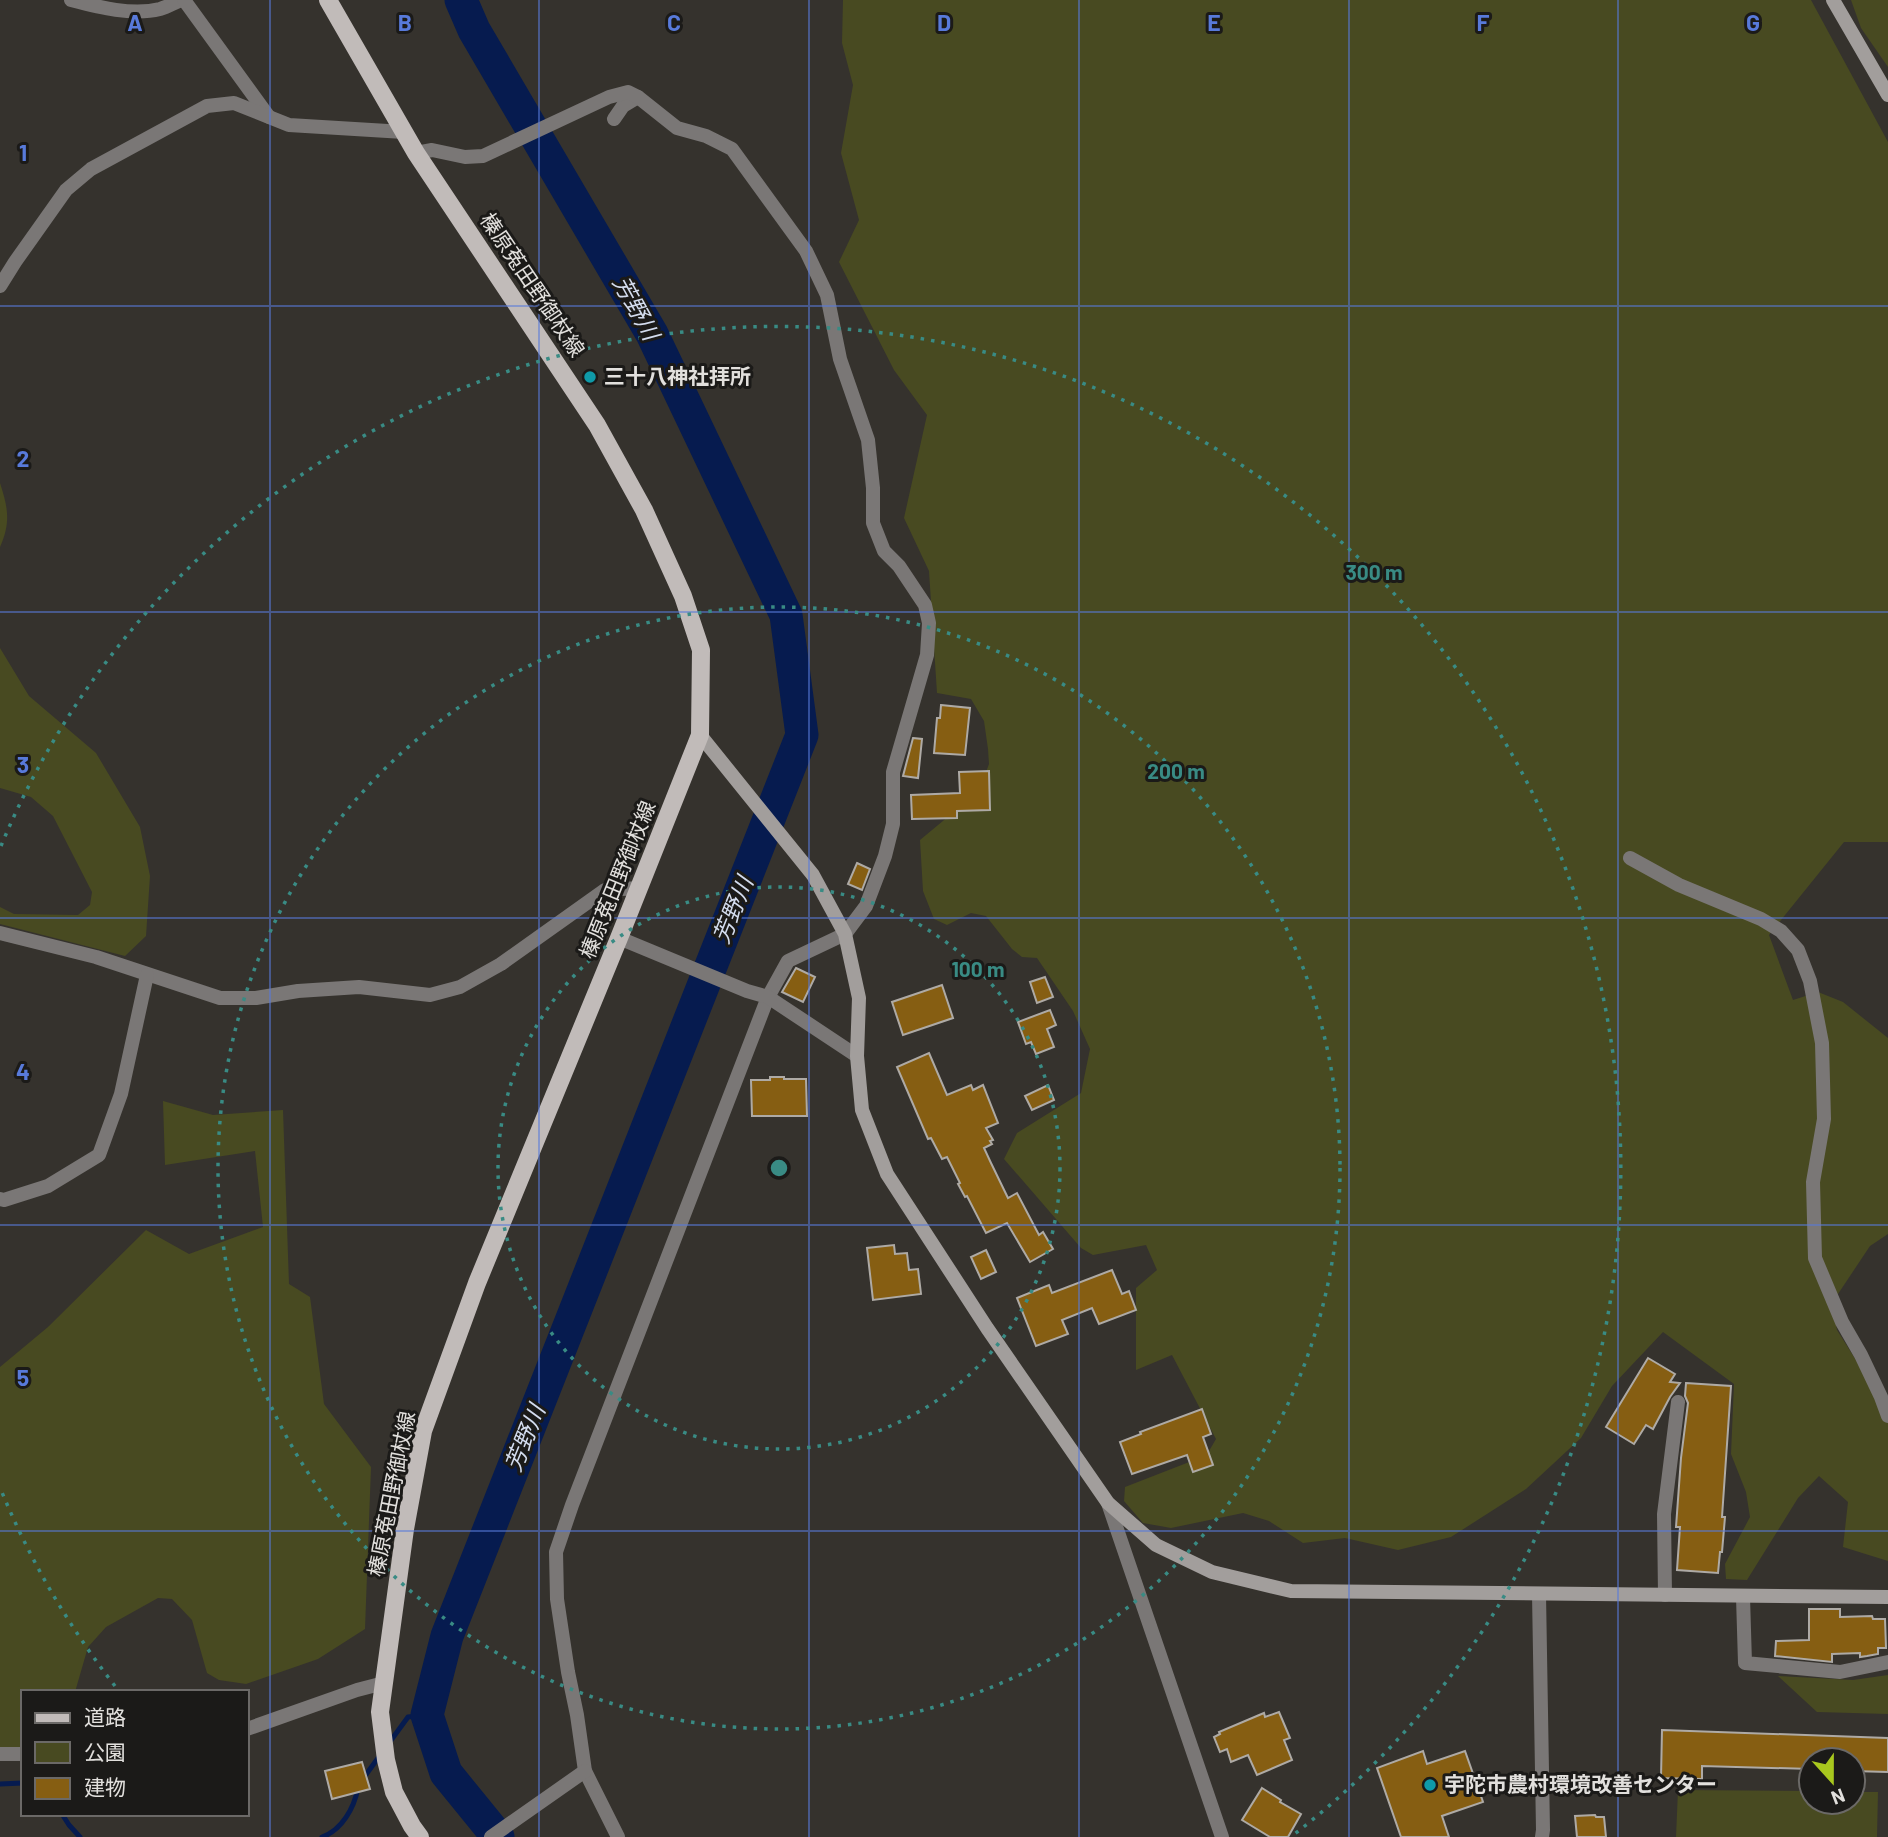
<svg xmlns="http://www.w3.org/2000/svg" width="1888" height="1837" viewBox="0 0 1888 1837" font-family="Barlow,'Noto Sans JP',sans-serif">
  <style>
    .green { fill: #484a21 }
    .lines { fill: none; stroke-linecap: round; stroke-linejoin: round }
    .stream { stroke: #061b4f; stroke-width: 5 }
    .river { stroke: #061b4f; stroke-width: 33 }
    .building { fill: #865e12; stroke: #aeaaa5; stroke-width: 2 }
    .street { stroke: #7a7776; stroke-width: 14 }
    .secondary { stroke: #a29e9c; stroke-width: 14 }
    .primary { stroke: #c1bbb9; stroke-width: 18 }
    .grid { fill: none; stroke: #587ada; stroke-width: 2; stroke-opacity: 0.55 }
    .ring { fill: none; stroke: #398b84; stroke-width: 3.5; stroke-dasharray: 3.5 7 }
    .culture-dot { fill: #0f9aa8; stroke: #1b1a18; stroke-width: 2.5 }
    .labels { text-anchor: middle; stroke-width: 6; stroke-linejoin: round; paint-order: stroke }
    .street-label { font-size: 21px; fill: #e2e0dd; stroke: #1b1a18 }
    .poi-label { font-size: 21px; font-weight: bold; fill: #e2e0dd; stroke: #1b1a18; text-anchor: start }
    .water-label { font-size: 23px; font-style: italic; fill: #d3dcee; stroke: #1b1a18 }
    .grid-label { font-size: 23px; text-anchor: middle; font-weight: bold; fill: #587ada; stroke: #1b1a18; stroke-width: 6; stroke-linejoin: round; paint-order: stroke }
    .centre { fill: #398b84; stroke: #1b1a18; stroke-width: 3.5 }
    .ring-label { font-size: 21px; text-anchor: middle; font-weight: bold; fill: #398b84; stroke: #1b1a18; stroke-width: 6; stroke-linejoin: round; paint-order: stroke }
  </style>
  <rect width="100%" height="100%" fill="#35322d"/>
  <g class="green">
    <path d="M843 0H1811L1888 142V842H1844L1769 935 1793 1000 1818 992 1843 1002 1888 1038V1234L1870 1246 1832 1303 1837 1330 1888 1411V1561L1843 1547 1848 1502 1819 1476 1798 1498 1747 1580 1726 1579 1725 1564 1750 1517 1746 1492 1731 1454 1734 1384 1663 1332 1612 1386 1581 1438 1526 1489 1451 1537 1398 1550 1345 1538 1303 1543 1269 1521 1243 1513 1171 1528 1143 1523 1124 1501 1125 1487 1197 1459 1209 1451 1216 1439 1172 1355 1136 1370V1288L1157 1270 1146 1245 1093 1255 1081 1248 1004 1159 1017 1133 1081 1093 1090 1049 1073 1011 1037 958 1022 957 1012 949 986 916 971 913 947 925 934 919 923 891 920 840 979 791 989 764 988 749 984 721 971 699 937 693 929 571 904 518 927 415 894 370 839 262 859 220 841 153 853 85 842 43Z"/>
    <path d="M1851 0H1888V67L1861 28Z"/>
    <path d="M0 483C8 508 11 522 0 547Z"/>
    <path d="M0 648 29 696 96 753 140 827 150 876 146 936 125 956 0 924V907L14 914 78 915 90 905 92 892 53 816 31 797 0 788Z"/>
    <path d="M163 1101 213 1115 283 1110 289 1284 310 1297 324 1404 371 1467 365 1629 318 1659 246 1684 219 1680 207 1673 192 1620 172 1599 158 1598 106 1627 88 1647 75 1692H23V1750H0V1367L48 1327 146 1230 189 1254 263 1227 255 1151 165 1165Z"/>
    <path d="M1888 1675V1714L1817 1712 1778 1676 1853 1680Z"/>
    <path d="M1678 1790 1811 1791V1802H1853V1792H1878L1877 1837H1676Z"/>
  </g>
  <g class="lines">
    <g class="stream">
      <path d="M389 1743 408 1717 427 1715"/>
      <path d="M362 1780 381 1754"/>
      <path d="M0 1784 23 1783"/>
      <path d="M62 1814 69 1825 80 1837"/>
      <path d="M322 1837C342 1830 354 1808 358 1788"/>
    </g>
    <path class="river" d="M461 0 474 30 652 334 786 615 802 735 447 1636 427 1715 446 1773 498 1837"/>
  </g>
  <g class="building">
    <path d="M941 705 970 708 965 755 934 753 937 718H940Z"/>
    <path d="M913 738 922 739 918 778 903 776Z"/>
    <path d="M989 771 990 810 957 811V818L912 819 911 795 960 793 959 772Z"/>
    <path d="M857 863 870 869 862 890 848 884Z"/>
    <path d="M796 968 815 977 803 1002 782 992Z"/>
    <path d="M1045 977 1053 997 1037 1003 1030 982Z"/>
    <path d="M942 985 953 1018 903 1035 892 1002Z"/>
    <path d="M1050 1010 1056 1025 1047 1029 1054 1047 1036 1054 1031 1042 1026 1044 1018 1022Z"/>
    <path d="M929 1053 947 1095 971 1085 973 1090 983 1085 998 1123 986 1128 993 1140 990 1141 992 1144 984 1148 991 1163 1008 1198 1017 1193 1039 1235 1043 1232 1053 1249 1030 1262 1007 1223 986 1233 967 1196 965 1197 958 1184 960 1183 947 1157 942 1159 931 1138 928 1139 897 1067Z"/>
    <path d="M770 1077H784V1079H806L807 1116H752L751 1080H770Z"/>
    <path d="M1048 1085 1054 1100 1032 1110 1025 1096Z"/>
    <path d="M894 1245 895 1254 907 1253 909 1270 918 1269 921 1294 873 1300 867 1248Z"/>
    <path d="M986 1250 996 1272 981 1279 971 1257Z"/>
    <path d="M1112 1270 1122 1294 1129 1291 1136 1310 1099 1324 1092 1308 1062 1320 1068 1334 1036 1346 1017 1298 1049 1285 1052 1293Z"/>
    <path d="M1648 1358 1675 1374 1670 1382 1680 1383 1670 1397 1653 1429 1646 1425 1634 1444 1606 1427Z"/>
    <path d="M1686 1383 1731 1386 1722 1517H1725L1722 1552H1720L1718 1573 1677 1570 1680 1527H1676L1681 1458 1688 1403 1685 1396Z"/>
    <path d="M1202 1409 1211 1434 1203 1437 1213 1465 1193 1472 1187 1455 1132 1474 1120 1442 1141 1434 1140 1432Z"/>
    <path d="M1809 1609H1840V1617L1872 1616 1873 1619H1885L1886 1648H1878V1654L1867 1656 1860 1657V1653L1832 1654V1662L1775 1656 1776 1641 1809 1640Z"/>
    <path d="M1279 1712 1290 1738 1284 1740 1292 1760 1257 1775 1248 1755 1231 1762 1227 1749 1220 1752 1214 1737 1220 1734 1219 1732 1264 1713 1265 1717Z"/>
    <path d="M1662 1730 1888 1738V1772L1853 1771V1760H1811V1769L1702 1766V1779L1661 1778Z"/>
    <path d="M1423 1751 1427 1764 1465 1751 1483 1802 1442 1816 1449 1837H1401L1377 1768Z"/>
    <path d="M362 1762 370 1789 332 1799 325 1771Z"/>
    <path d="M1262 1788 1281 1800 1280 1802 1301 1814 1288 1837H1270L1242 1820Z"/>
    <path d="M1595 1815 1596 1817H1604L1606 1837H1577L1575 1816Z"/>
  </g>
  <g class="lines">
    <g class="street">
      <path d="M71 0C98 7 132 16 160 9 167 7 174 3 181 0"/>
      <path d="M184 0 269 117"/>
      <path d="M614 119 623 106 638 97"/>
      <path d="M416 153 432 150 465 157 483 156 609 97 628 92 638 97 677 128 706 136 732 149 806 251 827 295 840 359 868 440 873 488V523L884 551 899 566 925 605 929 623 927 655 893 772V824L885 856 866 906 845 934 788 961 768 997 572 1505 556 1552 557 1599 568 1672 577 1715 585 1771 618 1837"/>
      <path d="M0 286 15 262 66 190 91 169 207 106 234 103 289 125 404 132"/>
      <path d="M1630 858 1679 885 1761 919 1781 931 1798 950 1810 981 1822 1043 1824 1119 1813 1182 1815 1258 1842 1322 1861 1355 1881 1397 1888 1416"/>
      <path d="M0 933 96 957 220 998H256L298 991 359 987 430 995 460 987 501 964 605 890 639 888"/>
      <path d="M619 938 747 991 768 997 857 1056"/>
      <path d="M0 1199 4 1200 48 1186 99 1155 121 1094 147 975"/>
      <path d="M1108 1503 1222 1837"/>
      <path d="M1539 1594 1543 1830 1542 1837"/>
      <path d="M1665 1595 1664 1514 1678 1402"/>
      <path d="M1743 1597 1745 1663 1840 1672 1888 1662"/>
      <path d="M247 1729 357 1690 384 1683"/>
      <path d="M0 1754H23"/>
      <path d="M491 1837 585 1771"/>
    </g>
    <g class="secondary">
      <path d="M1833 0 1888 95"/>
      <path d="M700 735 813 875 845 934 859 998 857 1056 862 1110 887 1174 987 1328 1108 1503 1156 1545 1212 1572 1291 1591 1888 1597"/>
    </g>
    <path class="primary" d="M328 0 416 153 597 425 644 510 683 596 701 650 700 735 619 938 477 1283 423 1431 405 1529 380 1712 386 1760 394 1792 412 1826 420 1837"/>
  </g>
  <path class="grid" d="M270 0V1837M539 0V1837M809 0V1837M1079 0V1837M1349 0V1837M1618 0V1837M0 306H1888M0 612H1888M0 918H1888M0 1225H1888M0 1531H1888"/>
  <g class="ring">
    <circle cx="779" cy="1168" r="281"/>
    <circle cx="779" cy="1168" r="561"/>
    <path d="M115 1686A842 842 0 0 1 1 1490M1 846A842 842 0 1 1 1292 1836"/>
  </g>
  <g class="culture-dot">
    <circle cx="590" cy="377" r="7"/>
    <circle cx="1430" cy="1785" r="7"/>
  </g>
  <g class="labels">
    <g class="street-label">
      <text transform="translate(532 285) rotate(56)" y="7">榛原菟田野御杖線</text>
      <text transform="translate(618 880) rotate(-68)" y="7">榛原菟田野御杖線</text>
      <text transform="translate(392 1494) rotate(-79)" y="7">榛原菟田野御杖線</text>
    </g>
    <g class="poi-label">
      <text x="604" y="384">三十八神社拝所</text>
      <text x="1444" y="1792">宇陀市農村環境改善センター</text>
    </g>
    <g class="water-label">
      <text transform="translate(636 308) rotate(61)" y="8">芳野川</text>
      <text transform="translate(733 910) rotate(-68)" y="8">芳野川</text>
      <text transform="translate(525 1438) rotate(-68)" y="8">芳野川</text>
    </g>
  </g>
  <g class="grid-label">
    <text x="135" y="31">A</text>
    <text x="405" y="31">B</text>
    <text x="674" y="31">C</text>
    <text x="944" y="31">D</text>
    <text x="1214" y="31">E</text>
    <text x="1483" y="31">F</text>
    <text x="1753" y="31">G</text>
    <text x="23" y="161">1</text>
    <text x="23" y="467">2</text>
    <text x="23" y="773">3</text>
    <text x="23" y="1080">4</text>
    <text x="23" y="1386">5</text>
  </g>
  <circle cx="779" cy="1168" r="10" class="centre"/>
  <g class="ring-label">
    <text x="1374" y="580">300 m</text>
    <text x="1176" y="779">200 m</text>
    <text x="978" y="977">100 m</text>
  </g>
  <rect x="21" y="1690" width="228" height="126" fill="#1b1a18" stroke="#6b6967" stroke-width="2"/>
  <rect x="35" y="1713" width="35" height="10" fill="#c1bbb9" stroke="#6b6967" stroke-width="2"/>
  <text x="84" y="1725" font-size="21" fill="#e2e0dd">道路</text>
  <rect x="35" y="1742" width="35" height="21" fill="#484a21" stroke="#6b6967" stroke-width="2"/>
  <text x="84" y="1760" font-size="21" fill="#e2e0dd">公園</text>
  <rect x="35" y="1778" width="35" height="21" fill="#865e12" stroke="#6b6967" stroke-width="2"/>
  <text x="84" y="1795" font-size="21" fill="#e2e0dd">建物</text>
  <g transform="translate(1832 1781) rotate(159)"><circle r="33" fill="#1b1a18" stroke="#6b6967" stroke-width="2"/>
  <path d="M0-5L12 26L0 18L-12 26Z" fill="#a8c71e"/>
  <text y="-10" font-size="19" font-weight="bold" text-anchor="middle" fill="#e2e0dd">N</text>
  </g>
</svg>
